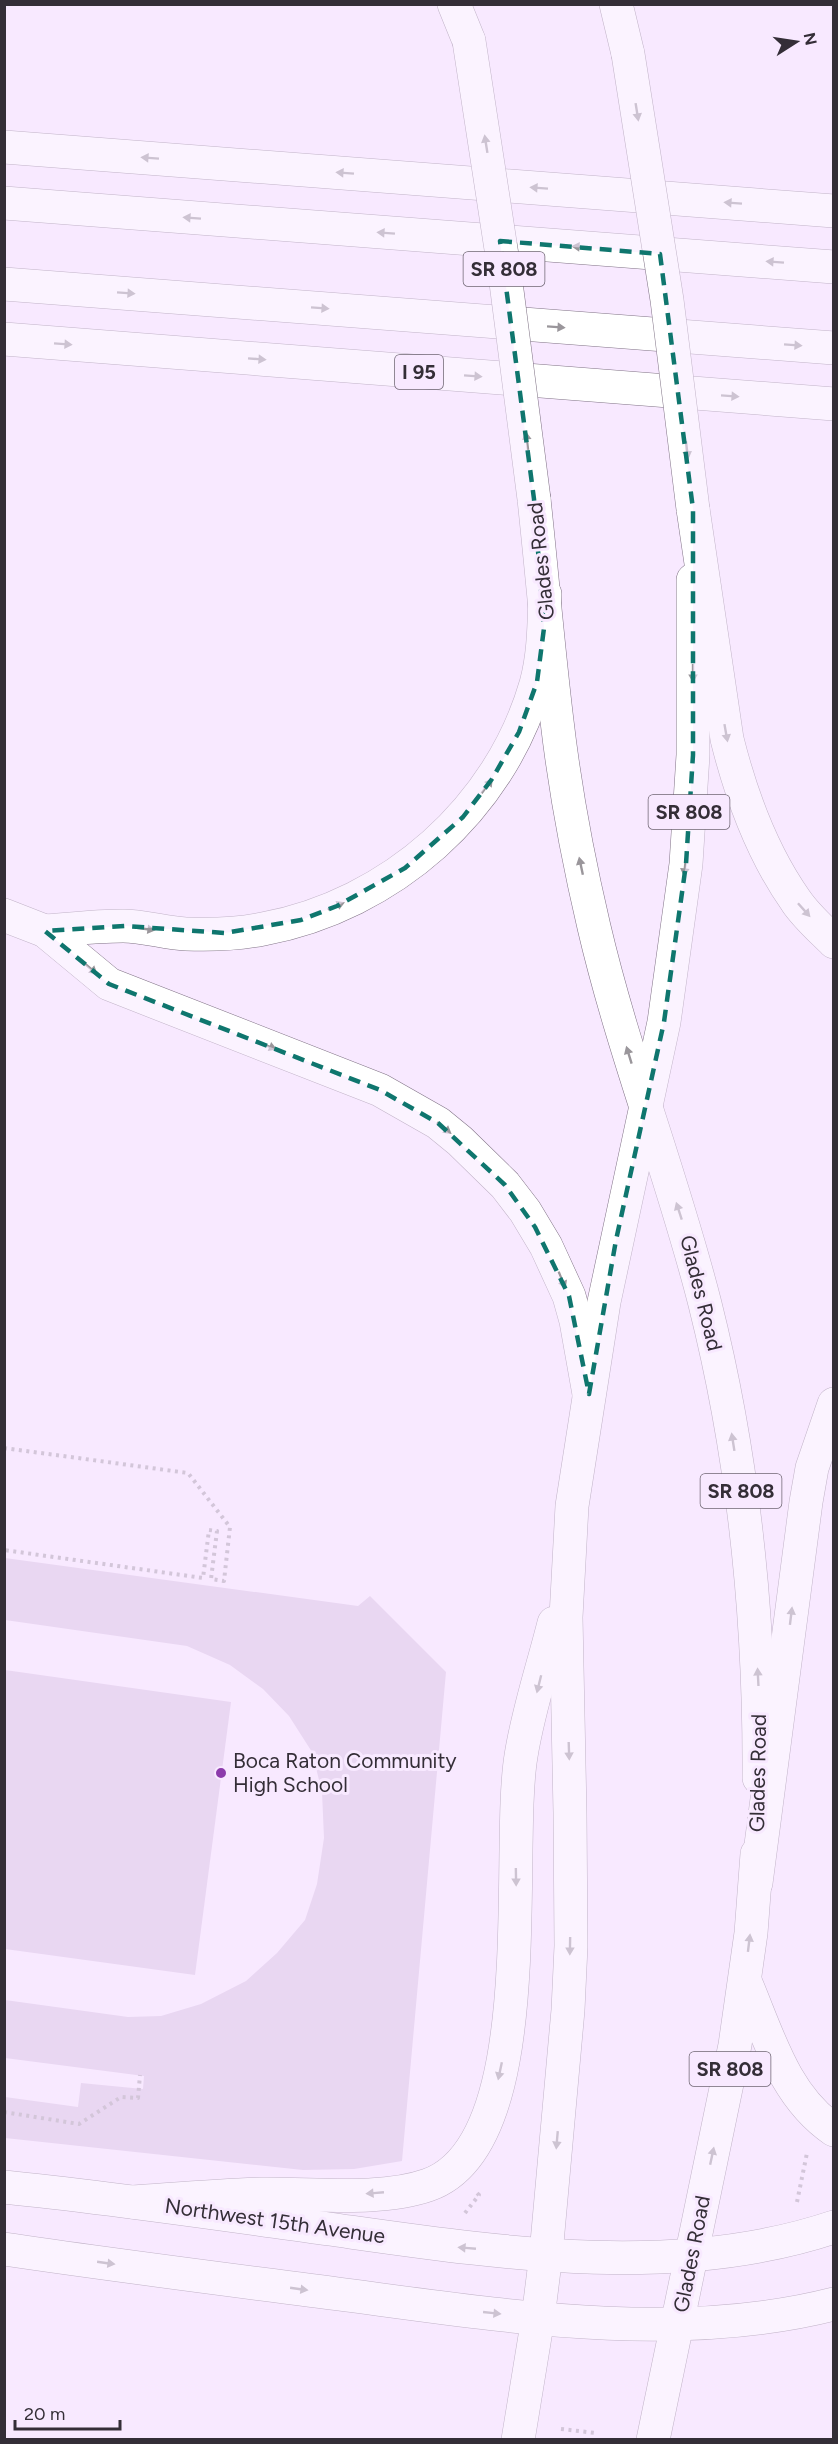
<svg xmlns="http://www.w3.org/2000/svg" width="838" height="2444" viewBox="0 0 838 2444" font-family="Figtree,sans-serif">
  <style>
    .green { fill: #d8c0e3 }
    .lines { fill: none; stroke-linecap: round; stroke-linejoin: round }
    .tertiary-casing { stroke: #807386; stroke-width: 34 }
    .primary-casing { stroke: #807386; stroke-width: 34 }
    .motorway-casing { stroke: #807386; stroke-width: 34 }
    .path { stroke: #a79bac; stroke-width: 4; stroke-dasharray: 3 4.5; stroke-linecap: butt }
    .tertiary { stroke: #fff; stroke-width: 33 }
    .primary { stroke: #fff; stroke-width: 33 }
    .motorway { stroke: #fff; stroke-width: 33 }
    .primary-bridge-casing { stroke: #807386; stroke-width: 34; stroke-linecap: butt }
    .primary-bridge { stroke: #fff; stroke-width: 33 }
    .oneway { fill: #9a969b }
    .marked { fill: none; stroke: #0f766e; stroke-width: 4.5; stroke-dasharray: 12 8; stroke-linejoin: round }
    .poi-dot { fill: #8c3bab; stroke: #f8e9ff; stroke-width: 2 }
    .labels { text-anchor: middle; stroke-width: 6; stroke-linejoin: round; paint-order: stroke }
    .shield { fill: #f8e9ff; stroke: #6f6673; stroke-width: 1.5 }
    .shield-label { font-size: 20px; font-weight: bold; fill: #342e37 }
    .street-label { font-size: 21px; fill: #342e37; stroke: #f8e9ff }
    .poi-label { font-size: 21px; fill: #342e37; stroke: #f8e9ff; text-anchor: start }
  </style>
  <rect width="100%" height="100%" fill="#f8e9ff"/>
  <g class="green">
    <path d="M5 1558 358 1606 370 1596 446 1672 402 2161 354 2169 303 2170 5 2138V2097L78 2107 81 2083 143 2089 144 2076 5 2058V2000L128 2017 161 2016 201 2004 246 1981 277 1953 305 1920 317 1884 324 1838 322 1792 312 1752 289 1716 263 1689 230 1665 187 1646 5 1620Z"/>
    <path d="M5 1670 231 1702 195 1975 5 1949Z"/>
  </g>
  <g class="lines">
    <g class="tertiary-casing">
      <g id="tertiary">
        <path d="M4 2187C113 2198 221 2214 329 2229 493 2252 673 2281 834 2227"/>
        <path d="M4 2249C118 2266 232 2280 346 2295 504 2316 677 2344 834 2304"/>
      </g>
    </g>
    <g class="primary-casing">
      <g id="primary">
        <path d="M616 4 628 54"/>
        <path d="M534 499C542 573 548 647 557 721 565 790 578 859 594 927 624 1055 673 1177 705 1304 744 1459 760 1619 759 1778"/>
        <path d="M745 1981C768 2035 784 2096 834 2130"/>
        <path d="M134 2202C176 2199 219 2195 261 2194 311 2193 380 2202 428 2185 543 2145 505 1853 521 1756 528 1711 543 1667 554 1623"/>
        <path d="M518 2440 538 2318 546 2254 568 2010 571 1946 570 1813 566 1617 572 1506 604 1302 664 1022 686 864 693 755V580"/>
        <path d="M653 2440 735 2045 751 1933 757 1854"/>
      </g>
    </g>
    <g class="motorway-casing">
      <g id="motorway">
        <path d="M454 4 469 41"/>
        <path d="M4 147 834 211"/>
        <path d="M4 203 834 267"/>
        <path d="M4 284 834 348"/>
        <path d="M4 339 834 404"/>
        <path d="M693 509 727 739C741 795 762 853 796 901 806 916 821 929 834 942"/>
        <path d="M4 915 45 931 109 984 380 1090 438 1123 460 1141 505 1185 525 1211 546 1246 569 1296 576 1321 589 1394"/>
        <path d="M45 931C71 929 97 926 123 926 144 926 165 933 186 934 211 935 238 934 263 929 391 905 500 809 536 684 544 655 544 624 545 594"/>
        <path d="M756 1883 806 1502 812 1468 834 1404"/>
      </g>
    </g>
    <g class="path">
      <path d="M4 1448 188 1473 230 1527 224 1581 211 1579 217 1531 209 1530 203 1578 4 1550"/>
      <path d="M4 2112 79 2124 121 2097 138 2098 140 2075"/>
      <path d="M797 2202 807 2153"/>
      <path d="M465 2213 479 2195 477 2193"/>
      <path d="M561 2429 596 2433"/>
    </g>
    <use href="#tertiary" class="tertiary"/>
    <use href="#primary" class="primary"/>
    <use href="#motorway" class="motorway"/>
    <g class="primary-bridge-casing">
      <g id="primary-bridge">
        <path d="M469 41 505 275 534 499"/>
        <path d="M628 54 667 300 693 509"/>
      </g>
    </g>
    <use href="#primary-bridge" class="primary-bridge"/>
  </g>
  <defs><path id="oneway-solid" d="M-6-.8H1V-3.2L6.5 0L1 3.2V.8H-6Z" transform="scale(1.5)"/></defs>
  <g class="oneway">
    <use href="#oneway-solid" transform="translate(637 112) rotate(81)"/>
    <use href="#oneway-solid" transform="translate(486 144) rotate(-99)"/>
    <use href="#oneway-solid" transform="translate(150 158) rotate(-176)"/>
    <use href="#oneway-solid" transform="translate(345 173) rotate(-176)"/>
    <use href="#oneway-solid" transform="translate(539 188) rotate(-176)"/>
    <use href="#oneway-solid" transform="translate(733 203) rotate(-176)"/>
    <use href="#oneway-solid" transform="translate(192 218) rotate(-176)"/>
    <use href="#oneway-solid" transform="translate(386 233) rotate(-176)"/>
    <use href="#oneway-solid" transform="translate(581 247) rotate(-176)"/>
    <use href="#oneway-solid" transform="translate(775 262) rotate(-176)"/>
    <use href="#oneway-solid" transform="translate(126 293) rotate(4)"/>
    <use href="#oneway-solid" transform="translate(320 308) rotate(4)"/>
    <use href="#oneway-solid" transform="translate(556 327) rotate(4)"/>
    <use href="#oneway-solid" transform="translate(63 344) rotate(4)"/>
    <use href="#oneway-solid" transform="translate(793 345) rotate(4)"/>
    <use href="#oneway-solid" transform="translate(257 359) rotate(4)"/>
    <use href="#oneway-solid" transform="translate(473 376) rotate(4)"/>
    <use href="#oneway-solid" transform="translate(730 396) rotate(4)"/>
    <use href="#oneway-solid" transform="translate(527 441) rotate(-97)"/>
    <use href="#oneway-solid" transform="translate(687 450) rotate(83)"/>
    <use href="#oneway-solid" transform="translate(693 673) rotate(90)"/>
    <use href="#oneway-solid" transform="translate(726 733) rotate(80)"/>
    <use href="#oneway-solid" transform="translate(487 786) rotate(-53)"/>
    <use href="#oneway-solid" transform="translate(581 866) rotate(-102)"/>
    <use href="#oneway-solid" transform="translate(685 867) rotate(96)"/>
    <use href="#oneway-solid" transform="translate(336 906) rotate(-23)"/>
    <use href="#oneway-solid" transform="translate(804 910) rotate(48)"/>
    <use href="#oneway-solid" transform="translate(146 929) rotate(8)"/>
    <use href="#oneway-solid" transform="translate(90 968) rotate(40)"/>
    <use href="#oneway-solid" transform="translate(268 1046) rotate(21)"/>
    <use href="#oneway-solid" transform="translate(629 1055) rotate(-107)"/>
    <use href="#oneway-solid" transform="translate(444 1128) rotate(38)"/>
    <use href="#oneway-solid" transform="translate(679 1211) rotate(-108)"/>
    <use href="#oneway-solid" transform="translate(562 1280) rotate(68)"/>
    <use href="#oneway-solid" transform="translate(733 1442) rotate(-99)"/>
    <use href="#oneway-solid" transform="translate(791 1616) rotate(-83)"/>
    <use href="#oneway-solid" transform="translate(758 1677) rotate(-93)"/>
    <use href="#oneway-solid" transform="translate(539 1684) rotate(104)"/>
    <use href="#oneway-solid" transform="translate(569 1751) rotate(88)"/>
    <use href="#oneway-solid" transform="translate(516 1877) rotate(89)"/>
    <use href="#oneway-solid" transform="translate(749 1943) rotate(-83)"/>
    <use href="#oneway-solid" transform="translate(570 1946) rotate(91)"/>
    <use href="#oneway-solid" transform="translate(500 2071) rotate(102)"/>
    <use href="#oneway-solid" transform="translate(557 2140) rotate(95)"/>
    <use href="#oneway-solid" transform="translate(712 2156) rotate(-78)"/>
    <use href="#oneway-solid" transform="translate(375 2193) rotate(175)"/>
    <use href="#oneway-solid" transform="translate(467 2248) rotate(-175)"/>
    <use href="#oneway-solid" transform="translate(106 2263) rotate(8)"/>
    <use href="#oneway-solid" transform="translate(299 2289) rotate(8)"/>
    <use href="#oneway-solid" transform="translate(492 2313) rotate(6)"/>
  </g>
  <path d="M0 0H838V2444H0ZM500 241 660 254 693 509V755L686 864 664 1022 616 1240 589 1394 569 1296 535 1227 505 1185 438 1123 380 1090 109 984 45 931 125 926 225 933 301 920 337 906 405 868 463 817 492 779 519 732 537 682 544 628 534 499Z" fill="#f8e9ff" fill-opacity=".55" fill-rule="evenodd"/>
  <path class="marked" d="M500 241 660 254 693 509V755L686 864 664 1022 616 1240 589 1394 569 1296 535 1227 505 1185 438 1123 380 1090 109 984 45 931 125 926 225 933 301 920 337 906 405 868 463 817 492 779 519 732 537 682 544 628 534 499Z"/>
  <circle class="poi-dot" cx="221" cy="1773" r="6"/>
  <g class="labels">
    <g class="shield">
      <rect x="463.5" y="252" width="81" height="34" rx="4.5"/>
      <rect x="395" y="355" width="48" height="34" rx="4.5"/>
      <rect x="648.5" y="795" width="81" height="34" rx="4.5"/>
      <rect x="700.5" y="1474" width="81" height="34" rx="4.5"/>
      <rect x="689.5" y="2052" width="81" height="34" rx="4.5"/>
    </g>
    <g class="shield-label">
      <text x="504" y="276">SR 808</text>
      <text x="419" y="379">I 95</text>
      <text x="689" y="819">SR 808</text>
      <text x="741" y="1498">SR 808</text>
      <text x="730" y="2076">SR 808</text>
    </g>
    <g class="street-label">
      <text transform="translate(541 561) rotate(-96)" y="7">Glades Road</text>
      <text transform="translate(701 1293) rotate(76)" y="7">Glades Road</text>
      <text transform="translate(758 1773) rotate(-89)" y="7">Glades Road</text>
      <text transform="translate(275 2221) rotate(8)" y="7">Northwest 15th Avenue</text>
      <text transform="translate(692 2254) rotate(-79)" y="7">Glades Road</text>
    </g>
    <g class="poi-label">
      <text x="233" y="1768">Boca Raton Community<tspan x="233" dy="24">High School</tspan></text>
    </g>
  </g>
  <rect width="838" height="2444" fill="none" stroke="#342e37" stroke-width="12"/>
  <g transform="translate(796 42) rotate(78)" stroke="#f8e9ff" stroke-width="4.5" paint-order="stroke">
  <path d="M0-4.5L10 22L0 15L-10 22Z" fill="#342e37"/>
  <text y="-9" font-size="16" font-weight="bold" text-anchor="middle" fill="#342e37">N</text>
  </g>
  <path d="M15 2420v9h105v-9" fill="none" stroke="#342e37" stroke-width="3"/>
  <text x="24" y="2420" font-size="18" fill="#342e37" stroke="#f8e9ff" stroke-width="4.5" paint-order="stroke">20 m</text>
</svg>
